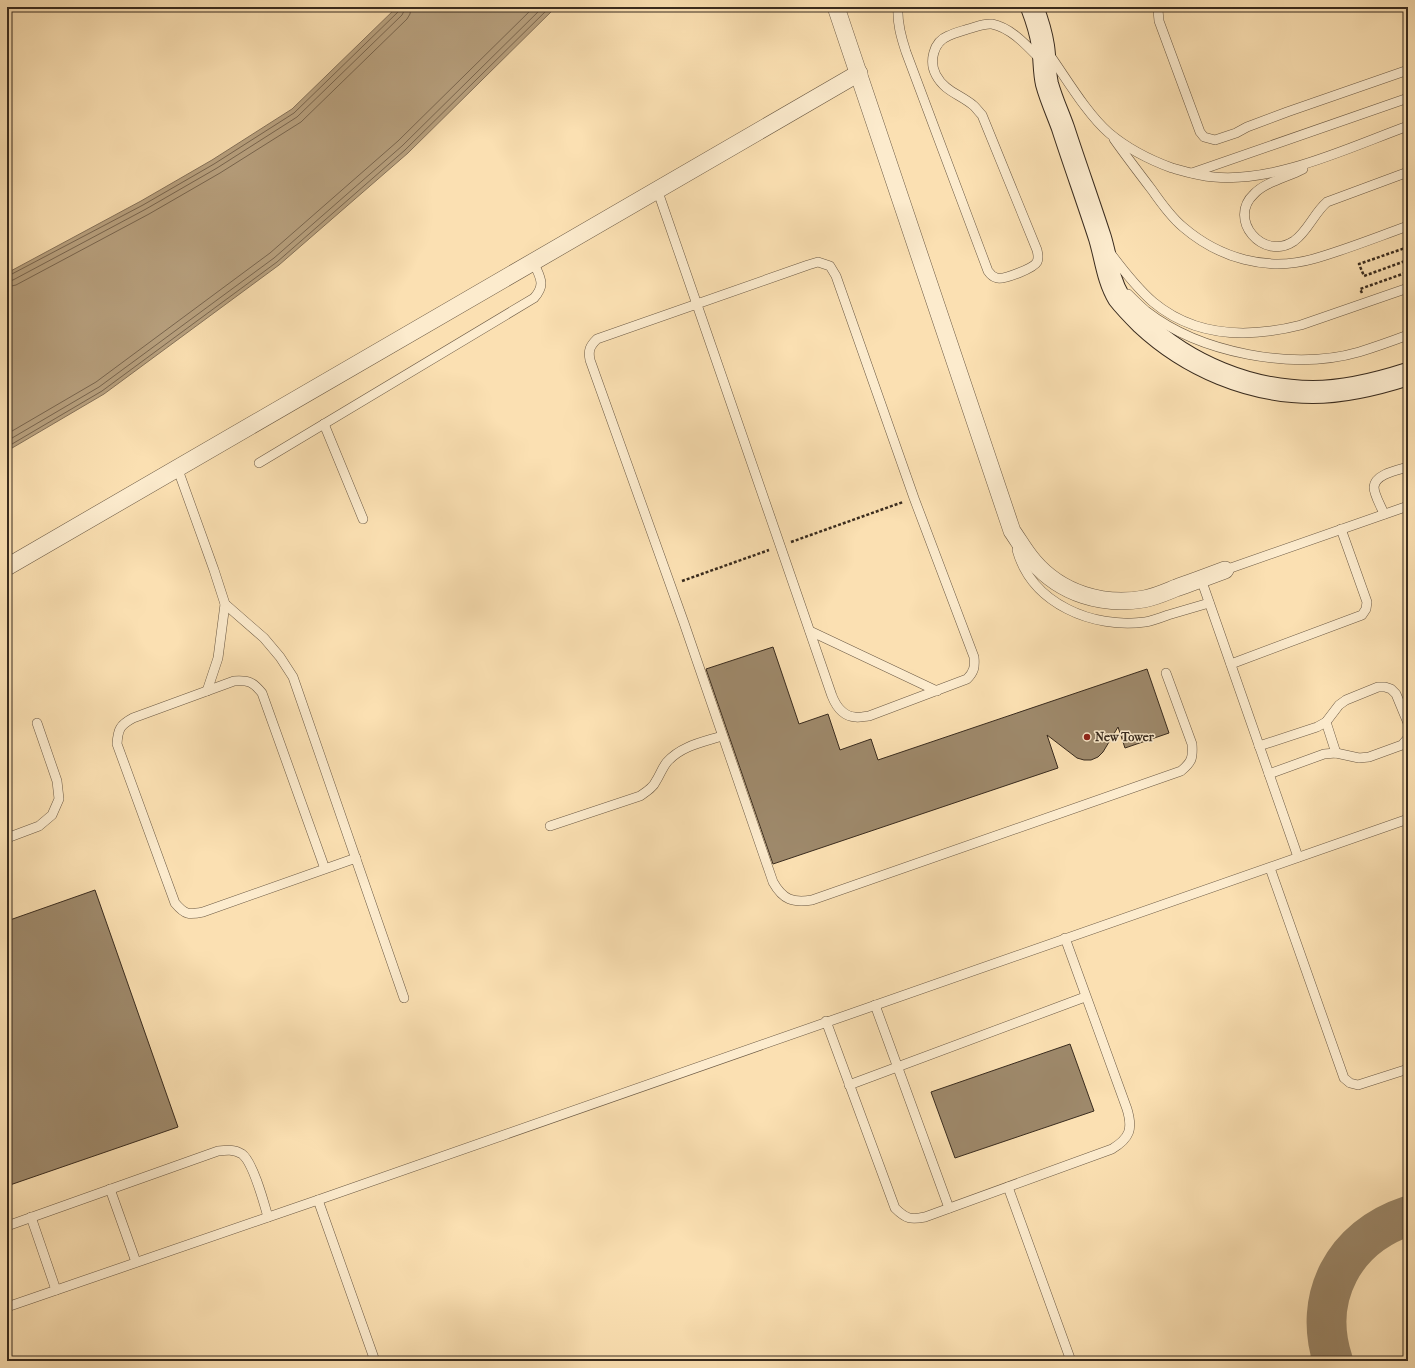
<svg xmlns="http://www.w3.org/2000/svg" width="1415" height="1368" viewBox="0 0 1415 1368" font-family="'IM FELL French Canon',serif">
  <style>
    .water { fill: #b9a280; stroke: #867259 }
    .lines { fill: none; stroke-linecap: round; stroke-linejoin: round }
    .shore { stroke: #79664f; stroke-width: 1 }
    .taxiway { stroke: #9a8668; stroke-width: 40 }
    .building { fill: #9e896b; stroke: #392b1e }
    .lane-casing { stroke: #6a5843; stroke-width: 10 }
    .street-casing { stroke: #6a5843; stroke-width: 18 }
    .secondary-casing { stroke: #392b1e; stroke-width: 24 }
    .path { stroke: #392b1e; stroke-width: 2.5; stroke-dasharray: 3 2; stroke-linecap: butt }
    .lane { stroke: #fcebcd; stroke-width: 9 }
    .street { stroke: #fcebcd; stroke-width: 17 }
    .secondary { stroke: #fcebcd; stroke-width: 22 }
    .poi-dot { fill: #8f2418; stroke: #fcebcd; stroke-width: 1.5 }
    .labels { text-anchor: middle; stroke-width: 3; stroke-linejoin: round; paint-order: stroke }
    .poi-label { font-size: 12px; font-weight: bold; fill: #392b1e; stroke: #fcebcd; text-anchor: start }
  </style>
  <rect width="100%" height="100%" fill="#fbe0b2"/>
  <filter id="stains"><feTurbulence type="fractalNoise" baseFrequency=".005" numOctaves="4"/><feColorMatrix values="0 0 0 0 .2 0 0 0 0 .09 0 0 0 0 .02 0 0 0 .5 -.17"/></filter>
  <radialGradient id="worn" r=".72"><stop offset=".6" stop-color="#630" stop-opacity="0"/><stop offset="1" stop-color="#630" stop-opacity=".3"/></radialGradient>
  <path class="water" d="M397 7H556L408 153 279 265 104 394 7 451V273L141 201 212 160 292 109Z"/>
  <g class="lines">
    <g class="shore">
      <path d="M7 276 10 275 143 205 214 164 294 113 398 12 400 7"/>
      <path d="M7 281 13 280 146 209 217 168 297 117 402 15 404 11 405 7"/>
      <path d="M7 287 16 285 149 214 220 173 301 122 407 19 410 14 411 7"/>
      <path d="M7 434 96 382 270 253 398 141 534 7"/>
      <path d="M7 441 99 387 274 258 402 146 543 7"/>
      <path d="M7 447 102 391 277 262 405 150 550 7"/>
    </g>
    <path class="taxiway" d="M1333 1361C1312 1297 1344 1237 1408 1216"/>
  </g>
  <g class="building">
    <path d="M773 647 799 724 828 714 840 750 871 739 878 760 1147 669 1169 733 1125 748 1118 727 1103 752 1098 757 1091 760H1084L1077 758 1047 735 1058 768 773 864 706 669Z"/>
    <path d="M95 890 178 1127 7 1186V921Z"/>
    <path d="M1070 1044 1094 1111 955 1158 931 1092Z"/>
  </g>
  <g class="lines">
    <g class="lane-casing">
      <g id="lane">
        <path d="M898 7C897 23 901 37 906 52L988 271C990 274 993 277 997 278 1004 280 1034 268 1037 262 1039 258 1038 254 1037 250L982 115C979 112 977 109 974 106 960 94 945 92 936 75 929 62 933 42 948 36 954 33 962 31 968 29 976 27 984 23 992 24 1012 28 1028 47 1041 60"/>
        <path d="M1160 7 1158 10 1159 21 1200 132 1204 137 1215 140 1236 133 1247 127 1287 112 1408 70"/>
        <path d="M1049 54C1066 78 1087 114 1109 133 1128 149 1150 160 1172 168 1186 172 1199 176 1214 177 1276 183 1350 147 1408 126"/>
        <path d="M1114 139C1126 156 1139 173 1152 190 1161 203 1171 217 1183 227 1219 258 1267 272 1313 259 1345 250 1377 237 1408 226"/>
        <path d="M1303 169C1288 177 1265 182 1254 194 1227 219 1263 262 1294 241 1308 231 1314 213 1327 202L1408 172"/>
        <path d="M1192 173 1408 98"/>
        <path d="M657 189 712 348 832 696C836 706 843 716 855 717 859 718 865 716 869 716L967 679C974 672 975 667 974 657L914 498 836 276 830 266 818 262 808 265 597 339C590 346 588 350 590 360L684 623 773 882C783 900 793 903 812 900L1181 771C1192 762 1193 758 1192 744L1166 673"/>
        <path d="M1111 254C1123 270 1137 288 1153 302 1196 338 1250 338 1301 325L1408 288"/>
        <path d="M1128 294C1134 300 1140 306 1146 311 1200 353 1293 371 1359 352 1375 347 1392 341 1408 335"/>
        <path d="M324 424 363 519"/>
        <path d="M259 463 534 298C547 284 539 276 533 261"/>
        <path d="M177 467 214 570 225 604 218 658 207 691"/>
        <path d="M1384 514C1381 506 1374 495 1374 487 1375 474 1398 470 1408 467"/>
        <path d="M1017 550C1032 604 1093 629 1145 622 1152 621 1160 618 1168 615 1182 611 1195 607 1209 603"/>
        <path d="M1225 570 1408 506"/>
        <path d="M1201 579 1298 857"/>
        <path d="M225 604 264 638 280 657 293 677 404 998"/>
        <path d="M810 631 937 691"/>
        <path d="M1231 664 1362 615 1366 609 1367 602 1341 529"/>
        <path d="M1326 722 1336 753"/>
        <path d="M1259 746 1317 727 1326 722 1339 705 1346 700 1378 687H1385L1391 689 1396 694 1408 723"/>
        <path d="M1269 774 1324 754 1336 753 1359 758 1369 757 1402 745 1408 738"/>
        <path d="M550 826 640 796C646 792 653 788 656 781 660 775 662 768 667 762 681 746 703 742 722 736"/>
        <path d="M7 838 39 826 52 815 59 799 57 781 37 723"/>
        <path d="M1270 868 1344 1078 1350 1083 1358 1085 1408 1069"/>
        <path d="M325 869 262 693C253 682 249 680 234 681L133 718C120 725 118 729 117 744L175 903C185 915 189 915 203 912L356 858"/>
        <path d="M875 1005 949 1208"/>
        <path d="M826 1021 895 1208C906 1219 911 1220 925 1217L1112 1149C1130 1138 1133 1129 1127 1109L1065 938"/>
        <path d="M849 1085 1085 997"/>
        <path d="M1008 1187 1071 1361"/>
        <path d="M110 1189 136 1262"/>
        <path d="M318 1200 375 1361"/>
        <path d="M31 1217 56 1290"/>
        <path d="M7 1226 218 1151C226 1150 234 1149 242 1154 253 1162 264 1203 268 1217"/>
        <path d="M7 1307 318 1200 1408 819"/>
      </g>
    </g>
    <g class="street-casing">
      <g id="street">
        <path d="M836 7 1012 531C1019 541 1025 552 1033 561 1061 594 1103 606 1144 599 1155 597 1166 592 1176 588 1193 582 1209 576 1225 570"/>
        <path d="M7 567 859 73"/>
      </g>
    </g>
    <g class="secondary-casing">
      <path id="secondary" d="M1032 7C1037 20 1041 33 1043 46 1045 59 1044 71 1047 84 1051 99 1058 114 1063 128 1075 165 1088 201 1100 238 1106 258 1108 280 1119 298 1126 307 1134 315 1142 323 1188 366 1250 392 1313 392 1346 392 1377 384 1408 374"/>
    </g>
    <g class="path">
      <path d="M1408 247 1359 264 1364 276 1408 260"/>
      <path d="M1362 293 1360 289 1408 272"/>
      <path d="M791 542 903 502"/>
      <path d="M682 581 769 550"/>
    </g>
    <use href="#lane" class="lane"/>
    <use href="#street" class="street"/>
    <use href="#secondary" class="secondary"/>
  </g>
  <circle class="poi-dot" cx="1087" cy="737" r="4"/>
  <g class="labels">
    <g class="poi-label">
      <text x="1095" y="741">New Tower</text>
    </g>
  </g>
  <rect width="1415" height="1368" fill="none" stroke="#fbe0b2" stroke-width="24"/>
  <rect x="8" y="8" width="1399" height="1352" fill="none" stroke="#392b1e" stroke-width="2"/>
  <rect x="12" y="12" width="1391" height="1344" fill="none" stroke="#392b1e"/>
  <rect width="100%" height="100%" filter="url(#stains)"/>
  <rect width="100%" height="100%" fill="url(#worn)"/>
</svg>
